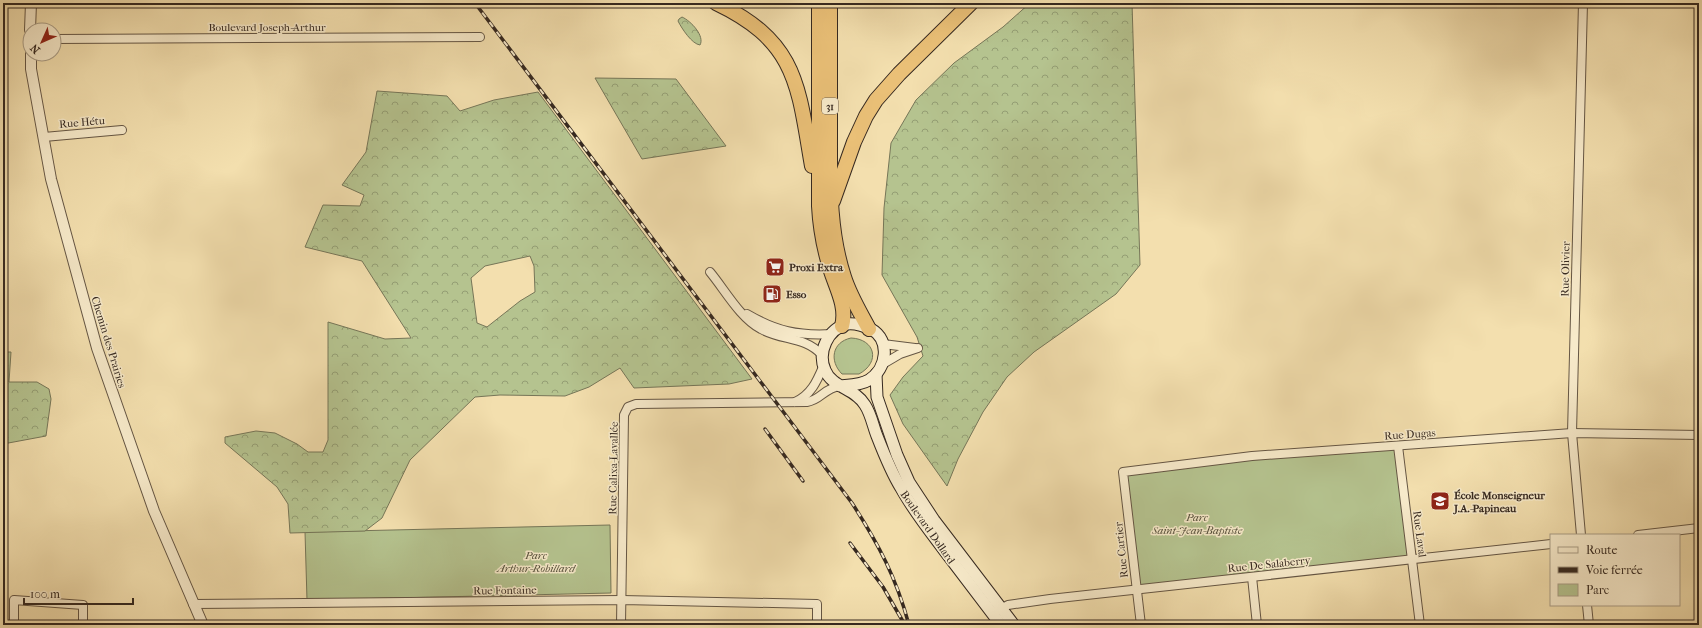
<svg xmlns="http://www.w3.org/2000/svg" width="1702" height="628" viewBox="0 0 1702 628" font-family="'IM FELL French Canon',serif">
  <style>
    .green { fill: #b5c38f; stroke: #767658 }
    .forest { fill: url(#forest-crowns); stroke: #767658; fill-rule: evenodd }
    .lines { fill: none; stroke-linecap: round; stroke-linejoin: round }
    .minor-casing { stroke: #655644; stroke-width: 10 }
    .tertiary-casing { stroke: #655644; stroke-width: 12 }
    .secondary-casing { stroke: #362920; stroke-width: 13 }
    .motorway-casing { stroke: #362920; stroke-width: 16 }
    .minor { stroke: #f7eaca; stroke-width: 8 }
    .tertiary { stroke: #f7eaca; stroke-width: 10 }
    .secondary { stroke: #f7eaca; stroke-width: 11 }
    .motorway { stroke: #eac077; stroke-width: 14 }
    .rail-casing { stroke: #362920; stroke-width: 3.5 }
    .rail { stroke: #f7eaca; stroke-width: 2; stroke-dasharray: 6; stroke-linecap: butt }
    .labels { text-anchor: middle; stroke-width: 3; stroke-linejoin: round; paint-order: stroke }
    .shield { fill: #f7eaca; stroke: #706353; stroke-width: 1 }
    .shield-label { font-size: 10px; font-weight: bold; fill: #362920 }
    .street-label { font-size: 11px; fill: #362920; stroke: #f7eaca }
    .poi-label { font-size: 11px; font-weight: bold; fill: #362920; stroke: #f7eaca; text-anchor: start }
    .park-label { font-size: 11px; font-style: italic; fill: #56503c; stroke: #f7eaca }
  </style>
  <defs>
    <pattern id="forest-crowns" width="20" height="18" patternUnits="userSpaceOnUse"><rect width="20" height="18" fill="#b5c38f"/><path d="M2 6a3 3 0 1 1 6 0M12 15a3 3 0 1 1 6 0" fill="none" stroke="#949e74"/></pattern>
  </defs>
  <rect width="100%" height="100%" fill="#f3dfae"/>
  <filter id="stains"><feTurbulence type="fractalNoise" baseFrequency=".005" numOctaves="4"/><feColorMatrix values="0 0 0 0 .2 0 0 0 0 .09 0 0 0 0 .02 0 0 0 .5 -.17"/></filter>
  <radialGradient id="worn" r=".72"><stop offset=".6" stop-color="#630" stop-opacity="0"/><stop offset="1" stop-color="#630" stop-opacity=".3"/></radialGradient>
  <g class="green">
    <path d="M851 338C875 339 881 362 859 374H842C829 361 832 342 851 338Z"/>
    <path d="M1398 446 1412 560 1137 589 1123 472Z"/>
    <path d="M610 525 611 593 307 600 305 532Z"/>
  </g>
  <g class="forest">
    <path d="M1030 3H1132L1140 265 1116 294 1034 352 1007 377 983 412 958 459 947 486 903 424 890 395 903 377 923 356 917 337 882 275 884 208 891 143 916 100 954 63 1003 27Z"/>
    <path d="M682 17C691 21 705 36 700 45 692 44 682 29 678 21L679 19Z"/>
    <path d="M595 78 676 79 726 146 642 159Z"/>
    <path d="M377 91 447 96 460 111 494 100 538 92 752 379 729 384 634 388 620 368 589 387 565 396 500 395 475 397 410 460 382 518 365 531 290 533 288 504 277 487 225 443V437L256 431 275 433 297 444 308 452H323L328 440V322L385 339 411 338 362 261 305 247 323 205 360 206 364 195 342 185 366 152ZM530 256 534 266 535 292 520 301 487 327 477 323 471 278 485 266Z"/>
    <path d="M3 352H11L9 382H37L49 389 51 399 46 436 3 444Z"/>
  </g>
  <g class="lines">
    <g class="minor-casing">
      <g id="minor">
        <path d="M54 39 480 37"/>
        <path d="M44 137 122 130"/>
        <path d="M710 272C725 290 740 318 761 329 782 341 805 336 822 355"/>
        <path d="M747 314C776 331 798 336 832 334"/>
        <path d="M883 344 915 348"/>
        <path d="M883 364 900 354 918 348"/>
        <path d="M795 402C811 395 817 381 823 367"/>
        <path d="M1398 446 1420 625"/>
        <path d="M1581 535 1572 433 1583 3"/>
        <path d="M1638 535 1699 528"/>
        <path d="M1252 577 1257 625"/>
        <path d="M193 604 622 600 817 604V625"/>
        <path d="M1587 605 1589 625"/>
        <path d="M998 610 1008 605 1050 599 1551 544"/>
        <path d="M14 625V600L83 605V625"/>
        <path d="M621 625 624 415 628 407 636 404 807 402C821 400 824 388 840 386"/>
        <path d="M1141 625 1123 472 1252 456 1572 433 1699 435"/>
      </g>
    </g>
    <g class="tertiary-casing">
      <g id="tertiary">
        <path d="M1697 3H1699"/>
        <path d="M30 30 31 3"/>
        <path d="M31 54V69L51 179 97 348 154 511 203 625"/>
      </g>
    </g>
    <g class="secondary-casing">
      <g id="secondary">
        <path d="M876 374 877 397 897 455 909 482 934 520 1014 625"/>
        <path d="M840 386C850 385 861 385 869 380 887 369 891 340 871 329 864 326 854 323 847 324 828 329 817 352 825 370 832 388 855 388 865 405 871 414 873 426 877 436 884 454 891 472 901 488 913 510 929 530 944 550 963 575 982 600 1001 625"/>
      </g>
    </g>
    <g class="motorway-casing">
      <g id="motorway">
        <path d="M716 3C798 42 798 86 812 166"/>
        <path d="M819 3V206C820 225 823 243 828 261 833 283 848 304 842 326"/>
        <path d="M830 3C830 47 830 92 830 136 830 185 829 231 844 277 850 296 860 312 869 329"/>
        <path d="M833 201 854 142 866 116 876 100 899 74 971 3"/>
      </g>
    </g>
    <use href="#minor" class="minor"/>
    <use href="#tertiary" class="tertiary"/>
    <use href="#secondary" class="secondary"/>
    <use href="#motorway" class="motorway"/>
    <g class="rail-casing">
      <g id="rail">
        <path d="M475 3 852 503C879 545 896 577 909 625"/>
        <path d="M765 429 803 481"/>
        <path d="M850 543 883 587 905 625"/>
      </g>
    </g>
    <use href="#rail" class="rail"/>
  </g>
  <defs>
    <g id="supermarket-square" transform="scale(1)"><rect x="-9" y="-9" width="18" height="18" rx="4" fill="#8f2418" stroke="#f7eaca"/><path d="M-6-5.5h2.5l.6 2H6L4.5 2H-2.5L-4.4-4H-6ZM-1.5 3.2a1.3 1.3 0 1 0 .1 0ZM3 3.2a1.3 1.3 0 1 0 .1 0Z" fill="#fff"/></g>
    <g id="fuel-square" transform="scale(1)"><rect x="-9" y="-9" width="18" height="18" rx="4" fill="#8f2418" stroke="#f7eaca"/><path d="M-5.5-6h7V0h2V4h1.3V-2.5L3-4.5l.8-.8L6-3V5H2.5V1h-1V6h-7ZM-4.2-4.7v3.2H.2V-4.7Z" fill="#fff"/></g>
    <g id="school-square" transform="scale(1)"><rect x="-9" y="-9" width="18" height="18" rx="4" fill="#8f2418" stroke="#f7eaca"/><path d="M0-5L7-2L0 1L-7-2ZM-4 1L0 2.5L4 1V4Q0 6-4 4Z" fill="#fff"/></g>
  </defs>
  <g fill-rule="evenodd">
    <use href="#supermarket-square" x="775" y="267"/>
    <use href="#fuel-square" x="772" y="294"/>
    <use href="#school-square" x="1440" y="501"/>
  </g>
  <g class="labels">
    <rect class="shield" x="822" y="98" width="16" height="16" rx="3"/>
    <g class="shield-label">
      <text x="830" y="110">31</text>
    </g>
    <g class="street-label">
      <text x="267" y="31">Boulevard Joseph-Arthur</text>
      <text transform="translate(82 122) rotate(-5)" y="4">Rue Hétu</text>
      <text transform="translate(1565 269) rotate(-89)" y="4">Rue Olivier</text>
      <text transform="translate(109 342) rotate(73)" y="4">Chemin des Prairies</text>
      <text transform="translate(1410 434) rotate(-4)" y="4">Rue Dugas</text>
      <text transform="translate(613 468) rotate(-89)" y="4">Rue Calixa-Lavallée</text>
      <text transform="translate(928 527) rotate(55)" y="4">Boulevard Dollard</text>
      <text transform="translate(1420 534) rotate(83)" y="4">Rue Laval</text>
      <text transform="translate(1121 550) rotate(-96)" y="4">Rue Cartier</text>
      <text transform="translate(1269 564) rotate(-6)" y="4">Rue De Salaberry</text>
      <text transform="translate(505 590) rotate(-1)" y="4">Rue Fontaine</text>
    </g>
    <g class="poi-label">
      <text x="789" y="271">Proxi Extra</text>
      <text x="786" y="298">Esso</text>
      <text x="1454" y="499">École Monseigneur<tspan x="1454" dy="13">J.A.-Papineau</tspan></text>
    </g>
    <g class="park-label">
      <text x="1197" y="521">Parc<tspan x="1197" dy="13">Saint-Jean-Baptiste</tspan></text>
      <text x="536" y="559">Parc<tspan x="536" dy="13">Arthur-Robillard</tspan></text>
    </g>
  </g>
  <rect width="1702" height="628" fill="none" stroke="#f3dfae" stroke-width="16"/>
  <rect x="4" y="4" width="1694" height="620" fill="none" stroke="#362920" stroke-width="2"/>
  <rect x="8" y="8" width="1686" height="612" fill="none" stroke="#362920"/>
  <rect x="1550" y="534" width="130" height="72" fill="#f7eaca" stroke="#aa9d86"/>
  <rect x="1558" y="547" width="20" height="6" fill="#f7eaca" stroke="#aa9d86"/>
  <text x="1586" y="554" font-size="12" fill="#362920">Route</text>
  <rect x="1558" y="567" width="20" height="6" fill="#362920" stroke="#aa9d86"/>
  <text x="1586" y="574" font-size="12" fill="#362920">Voie ferrée</text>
  <rect x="1558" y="584" width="20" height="12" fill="#b5c38f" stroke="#aa9d86"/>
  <text x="1586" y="594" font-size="12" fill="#362920">Parc</text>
  <g transform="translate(42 42) rotate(225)"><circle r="19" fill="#f7eaca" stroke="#aa9d86"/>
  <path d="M0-3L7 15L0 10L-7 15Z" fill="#8f2418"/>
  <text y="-6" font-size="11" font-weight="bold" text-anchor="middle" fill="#362920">N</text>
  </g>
  <path d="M24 598v6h109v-6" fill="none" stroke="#362920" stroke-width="2"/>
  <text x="30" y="598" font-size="12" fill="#362920" stroke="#f7eaca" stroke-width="3" paint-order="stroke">100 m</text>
  <rect width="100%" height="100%" filter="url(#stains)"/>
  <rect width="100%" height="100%" fill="url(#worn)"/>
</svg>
